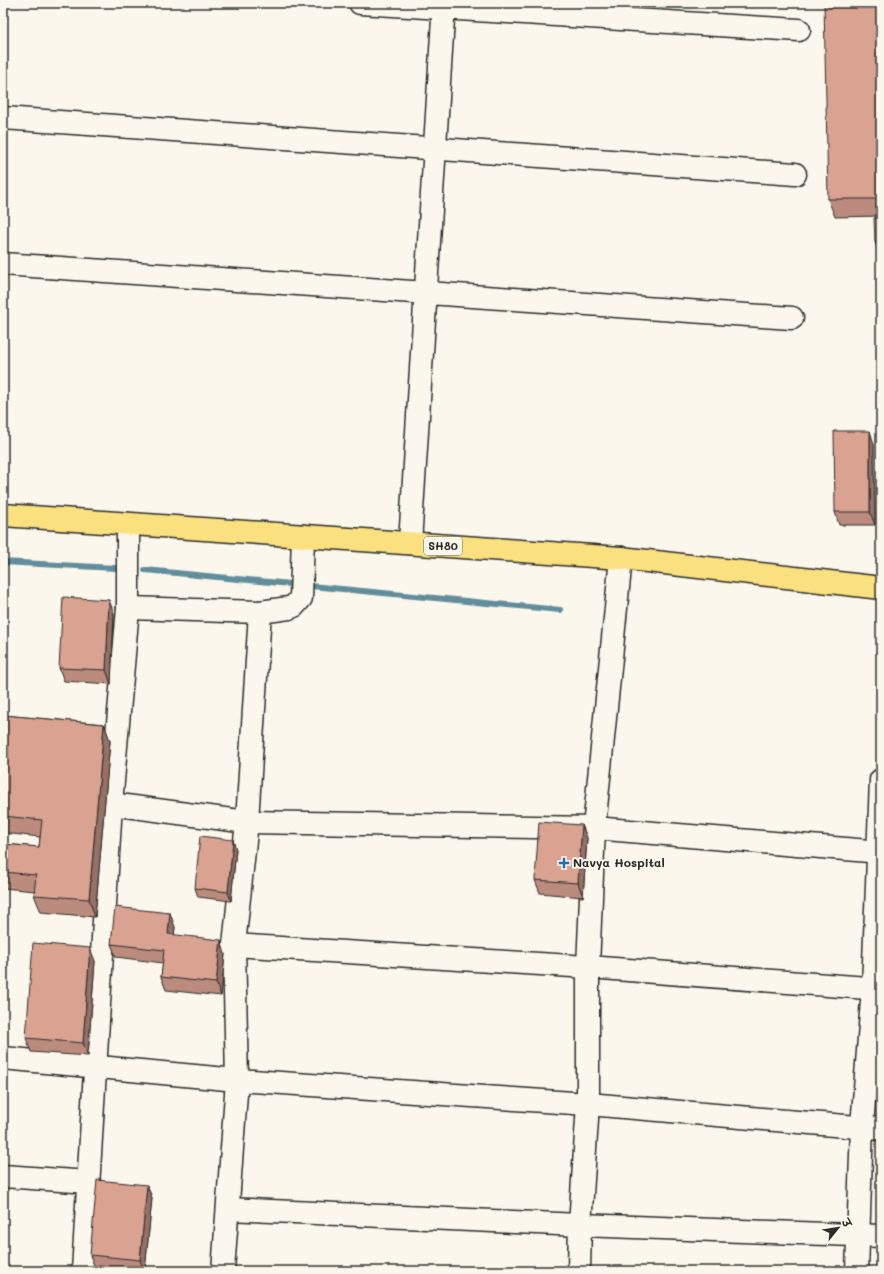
<svg xmlns="http://www.w3.org/2000/svg" width="884" height="1274" viewBox="0 0 884 1274" font-family="Mali,'Playpen Sans Deva',sans-serif">
  <style>
    .lines { fill: none; stroke-linecap: round; stroke-linejoin: round }
    .stream { stroke: #628d9c; stroke-width: 6 }
    .minor-casing { stroke: #2b2b2b; stroke-width: 25 }
    .major-casing { stroke: #2b2b2b; stroke-width: 25 }
    .minor { stroke: #fbf7ec; stroke-width: 22 }
    .major { stroke: #fbe080; stroke-width: 22 }
    .wall { fill: #bb8b7d; stroke: #2b2b2b }
    .shaded-wall { fill: #987166; stroke: #2b2b2b }
    .building { fill: #d9a291; stroke: #2b2b2b }
    .poi-dot { fill: #1f6fb2; stroke: #fbf7ec; stroke-width: 1.5 }
    .labels { text-anchor: middle; stroke-width: 4; stroke-linejoin: round; paint-order: stroke }
    .shield { fill: #fbf7ec; stroke: #696865; stroke-width: 1 }
    .shield-label { font-size: 11px; font-weight: bold; fill: #2b2b2b }
    .poi-label { font-size: 12px; font-weight: bold; fill: #2b2b2b; stroke: #fbf7ec; text-anchor: start }
  </style>
  <rect width="100%" height="100%" fill="#fbf7ec"/>
  <filter id="ink" filterUnits="userSpaceOnUse"><feTurbulence type="fractalNoise" baseFrequency=".025" numOctaves="2"/><feDisplacementMap in="SourceGraphic" scale="8" xChannelSelector="R" yChannelSelector="G"/><feConvolveMatrix kernelMatrix="1 2 1 2 8 2 1 2 1" color-interpolation-filters="sRGB"/></filter>
  <g filter="url(#ink)">
    <g class="lines">
      <g class="stream">
        <path d="M3 562 115 568"/>
        <path d="M145 570 560 610"/>
      </g>
      <g class="minor-casing">
        <g id="minor">
          <path d="M360 3 799 30"/>
          <path d="M3 118 795 174"/>
          <path d="M3 264 792 318"/>
          <path d="M410 543 444 3"/>
          <path d="M128 608 260 612 289 608 294 606 301 598 303 536"/>
          <path d="M111 804 247 822 594 828 881 852"/>
          <path d="M234 945 588 967 881 989"/>
          <path d="M3 1058 237 1080 588 1104 881 1129"/>
          <path d="M3 1176 89 1182"/>
          <path d="M228 1209 580 1225 881 1236"/>
          <path d="M83 1271 111 804 128 608V524"/>
          <path d="M223 1271 237 1080 234 945 247 822 260 612"/>
          <path d="M579 1271 580 1225 588 1104V967L594 828 621 558"/>
          <path d="M857 1271 862 1126 873 988 881 780"/>
        </g>
      </g>
      <g class="major-casing">
        <path id="major" d="M3 515 621 558 881 588"/>
      </g>
      <use href="#minor" class="minor"/>
      <use href="#major" class="major"/>
    </g>
    <g class="wall">
      <path d="M881 3V216L835 217 828 199Z"/>
      <path d="M881 218V251L879 252 875 242Z"/>
      <path d="M874 444 875 525H839L835 512Z"/>
      <path d="M114 613 111 684 64 681 59 668Z"/>
      <path d="M3 715 104 724 110 741 95 917 41 912 34 895 35 891 3 888V844L39 847 40 837 3 833Z"/>
      <path d="M582 825 587 838 583 897 540 893 535 880Z"/>
      <path d="M236 849 231 901 198 897 195 888Z"/>
      <path d="M175 927 174 935 225 954 221 996 166 990 161 977 163 963 116 957 111 944Z"/>
      <path d="M95 961 88 1056 31 1052 26 1038Z"/>
      <path d="M147 1185 152 1198 145 1271H121L95 1268 90 1255Z"/>
    </g>
    <g class="shaded-wall">
      <path d="M870 431 874 444 875 525 870 512Z"/>
      <path d="M109 600 114 613 111 684 106 670Z"/>
      <path d="M104 724 110 741 95 917 89 899Z"/>
      <path d="M582 825 587 838 583 897 578 883Z"/>
      <path d="M233 840 236 849 231 901 228 892Z"/>
      <path d="M170 913 175 927 173 948 168 934Z"/>
      <path d="M221 940 225 954 221 996 216 983Z"/>
      <path d="M90 948 95 961 88 1056 83 1043Z"/>
      <path d="M147 1185 152 1198 145 1271H144L140 1260Z"/>
    </g>
    <g class="building">
      <path d="M824 3H881V199H828Z"/>
      <path d="M874 218H881V242H875Z"/>
      <path d="M834 431H870V512H835Z"/>
      <path d="M63 597 109 600 106 670 59 668Z"/>
      <path d="M3 715 104 724 89 899 34 895 36 875 3 872V844L39 847 42 820 3 816Z"/>
      <path d="M539 822 582 825 578 883 535 880Z"/>
      <path d="M200 836 233 840 228 892 195 888Z"/>
      <path d="M115 907 170 913 168 934 221 940 216 983 161 977 164 950 111 944Z"/>
      <path d="M33 943 90 948 83 1043 26 1038Z"/>
      <path d="M97 1180 147 1185 140 1260 90 1255Z"/>
    </g>
  </g>
  <path class="poi-dot" d="M562 857h4v4h4v4h-4v4h-4v-4h-4v-4h4z"/>
  <g class="labels">
    <rect class="shield" x="424" y="537" width="38" height="18" rx="3"/>
    <g class="shield-label">
      <text x="443" y="550">SH80</text>
    </g>
    <g class="poi-label">
      <text x="573" y="867">Navya Hospital</text>
    </g>
  </g>
  <rect width="884" height="1274" fill="none" stroke="#fbf7ec" stroke-width="16"/>
  <rect x="8" y="8" width="868" height="1258" fill="none" stroke="#2b2b2b" stroke-width="1.5" filter="url(#ink)"/>
  <g transform="translate(838 1228) rotate(60)" stroke="#fbf7ec" stroke-width="3" paint-order="stroke">
  <path d="M0-3L7 15L0 10L-7 15Z" fill="#2b2b2b"/>
  <text y="-6" font-size="11" font-weight="bold" text-anchor="middle" fill="#2b2b2b">उ</text>
  </g>
</svg>
